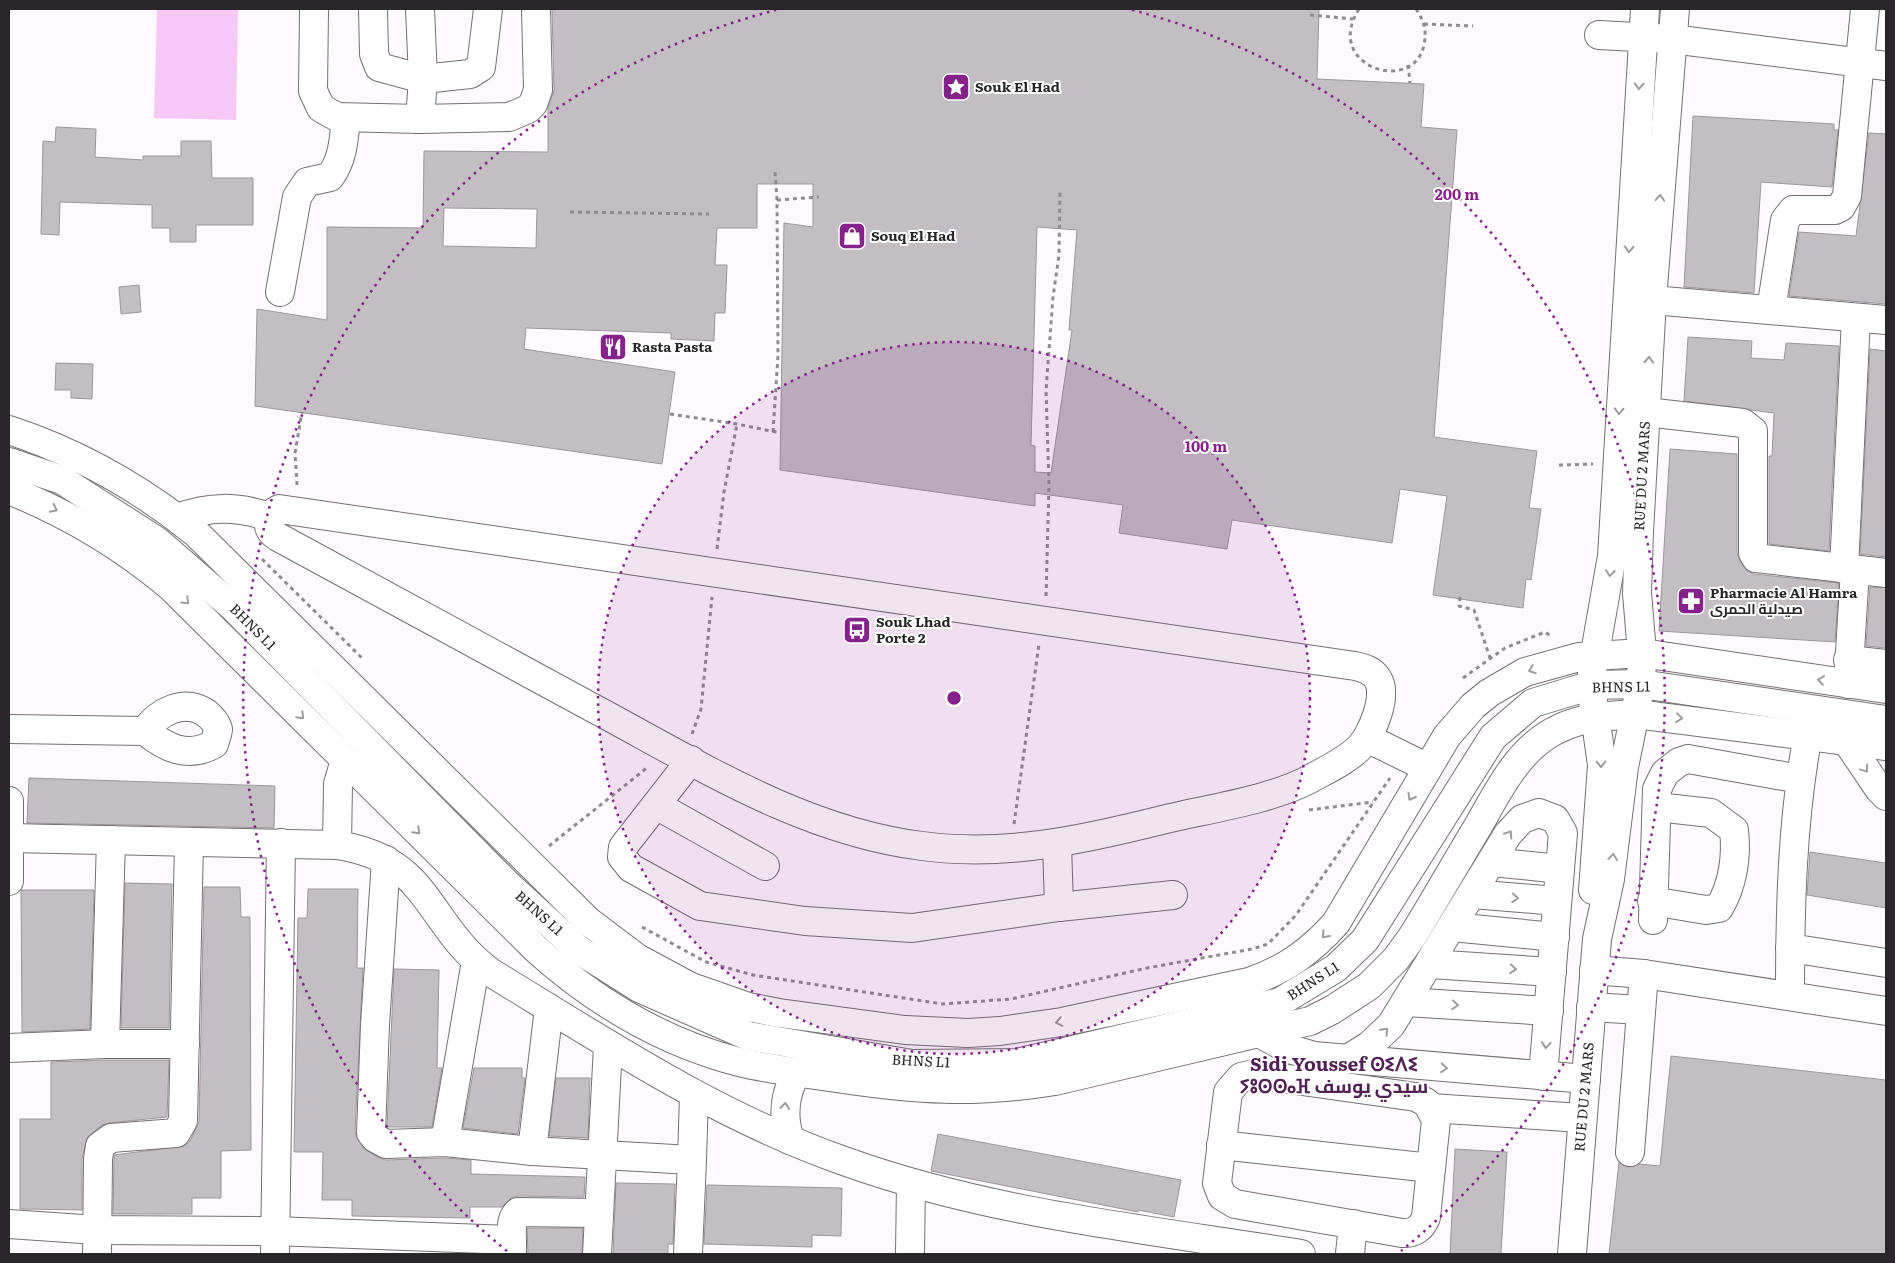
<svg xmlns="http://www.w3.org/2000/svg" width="1895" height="1263" viewBox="0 0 1895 1263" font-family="Literata,Cairo,'Noto Sans Tifinagh',serif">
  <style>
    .green { fill: #f6c8f7 }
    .building { fill: #c2bec2; stroke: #9b979b; fill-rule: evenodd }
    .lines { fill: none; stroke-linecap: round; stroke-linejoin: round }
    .minor-casing { stroke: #747074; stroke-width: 30 }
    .path { stroke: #8f8c8f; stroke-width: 3; stroke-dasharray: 4 4; stroke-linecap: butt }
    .minor { stroke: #fff; stroke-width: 28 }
    .oneway { stroke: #9e9d9e }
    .ring { fill: none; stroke: #85218a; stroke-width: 2.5; stroke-dasharray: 2.5 5 }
    .labels { text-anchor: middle; stroke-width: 4; stroke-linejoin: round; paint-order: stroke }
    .poi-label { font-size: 14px; font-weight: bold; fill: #282628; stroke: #fff; text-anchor: start }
    .street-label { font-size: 14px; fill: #282628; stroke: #fff }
    .district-label { font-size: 19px; font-weight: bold; fill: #502153; stroke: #fff }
    .centre { fill: #85218a; stroke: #fff; stroke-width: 2.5 }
    .ring-label { font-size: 15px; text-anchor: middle; font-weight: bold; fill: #85218a; stroke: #fff; stroke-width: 4; stroke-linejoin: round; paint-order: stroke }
  </style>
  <rect width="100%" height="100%" fill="#fefafe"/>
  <path class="green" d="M157 9H238L236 120 154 118Z"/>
  <g class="building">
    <path d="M552 9H1319L1317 79 1424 84 1421 127 1457 130 1434 437 1537 451 1529 508 1541 509 1531 580 1526 579 1523 608 1433 595 1447 496 1400 489 1392 543 1232 520 1227 549 1119 533 1123 505 1035 493V506L780 470 784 223 813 227V184H757V228H717L715 265H727L725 313H715L714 341 671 339V333L526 328 524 349 675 372 662 464 255 406 257 309 327 320V227L423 228 424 151 548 152V107L554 90ZM444 208 537 209 536 248 443 246ZM1037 227 1077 230 1069 330H1072L1051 473 1035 472V446L1031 445Z"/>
    <path d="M1693 116 1834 124V130H1838L1832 187 1761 182 1754 293 1684 287Z"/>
    <path d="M56 127 96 129 95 157 143 160V156H181V141H211L212 178H253V225H196V242H170V228H152V205L60 202 59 235 41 234 43 141 55 142Z"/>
    <path d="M1869 133 1886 134V304L1789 296 1799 232 1856 236Z"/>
    <path d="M139 285 141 312 121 314 119 287Z"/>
    <path d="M1688 337 1752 341 1751 358 1784 360 1786 343 1839 346 1829 551 1769 544V456H1772L1774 413 1684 401Z"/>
    <path d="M1870 349 1886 351V557L1860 554Z"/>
    <path d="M56 363 93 364 92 399 71 398V390H55Z"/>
    <path d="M1670 449 1737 454V553L1740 561 1747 571 1754 574 1839 583 1835 642 1659 631Z"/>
    <path d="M1870 587 1886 588V648L1866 646Z"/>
    <path d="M29 778 275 786 274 828 27 823Z"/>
    <path d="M1810 852 1886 863V908L1807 895Z"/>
    <path d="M125 883 172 884 169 1028H121Z"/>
    <path d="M204 887H240L241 917H250L251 1150 221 1151V1198H192V1214H113L114 1155 184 1146 190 1141 199 1122Z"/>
    <path d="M308 889H358L357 968H363L355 1132 363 1148 379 1158 386 1160 444 1158 471 1160V1174L585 1177 584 1197 518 1196 511 1198 502 1207H470V1218L352 1216V1200H322L323 1152H294L298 918H307Z"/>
    <path d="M21 890H94L90 1029 22 1032Z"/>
    <path d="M394 969 439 970 437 1068H442L432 1127H387Z"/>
    <path d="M1671 1056 1886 1080V1254H1609L1619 1162 1628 1167 1639 1164 1660 1166Z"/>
    <path d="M105 1060H169L167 1117 109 1123 102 1125 87 1138 82 1159V1210L20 1209V1119H51V1062Z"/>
    <path d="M474 1068H522V1078H525L518 1134 463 1128Z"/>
    <path d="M556 1078H590L588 1138 549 1136Z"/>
    <path d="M938 1134 1181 1180 1174 1217 1138 1210V1212L931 1171Z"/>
    <path d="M1455 1149 1507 1152 1501 1254H1450Z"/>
    <path d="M616 1183 675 1184 673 1244H668V1254H613Z"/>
    <path d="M707 1185 842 1188 841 1236 812 1235V1247L704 1244Z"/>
    <path d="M527 1228H583L582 1254H528Z"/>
  </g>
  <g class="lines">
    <g class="minor-casing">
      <g id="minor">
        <path d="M314 9 313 91 321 108 337 117 420 119 509 117 528 109 533 104 538 90 536 9"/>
        <path d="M373 9 374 54 379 67 423 79 470 74 481 67 488 9"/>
        <path d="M1599 35 1672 39 1886 66"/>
        <path d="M420 119 423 79 420 9"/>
        <path d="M280 292 297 197 307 182 330 177C343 159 344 139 346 118"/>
        <path d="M1652 300 1886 320"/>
        <path d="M1771 310 1785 220 1793 210H1835L1841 207 1847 196 1865 9"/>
        <path d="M1646 412 1743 423 1753 431V553L1756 558 1886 573"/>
        <path d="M9 430C79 453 139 487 196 533L588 921 637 958 691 987 748 1007 779 1013 905 1030 968 1033 1000 1031 1062 1022 1249 982C1285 970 1311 951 1336 923L1447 736 1473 706 1489 693 1525 672 1579 657 1642 653 1886 689"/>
        <path d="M9 462 62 480 157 541 233 607 506 883 579 950 639 988 748 1036 912 1064 1017 1063 1280 1002 1336 968 1365 940 1493 737 1533 703 1592 685 1641 684 1886 720"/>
        <path d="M9 490C69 514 121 545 171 587L536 949C595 1002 662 1042 739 1062 771 1070 804 1073 836 1078 916 1090 974 1094 1055 1081L1310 1021 1332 1010 1369 986 1396 959 1412 937C1433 903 1453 868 1474 833 1495 798 1513 756 1549 734 1577 717 1605 716 1636 714L1886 746"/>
        <path d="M279 509 1355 666C1363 668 1372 670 1377 678 1389 694 1372 735 1359 748 1346 761 1326 770 1310 779 1271 800 1207 809 1162 820 1082 840 1005 857 922 846 802 831 698 764 593 708 488 650 383 593 278 537 265 529 266 516 279 509Z"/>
        <path d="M177 518C210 506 236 506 270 517"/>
        <path d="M1844 569 1856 318"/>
        <path d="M1848 660 1886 664"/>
        <path d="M1848 684 1855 570"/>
        <path d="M9 729 145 731C166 748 188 759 214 744 215 740 218 733 218 729 216 722 211 717 206 713 184 698 158 712 145 731"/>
        <path d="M1367 738 1428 768"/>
        <path d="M1846 740 1879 789 1886 796"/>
        <path d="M691 760 623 847 622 857 631 868 700 906 805 921 912 928 1059 907 1057 844"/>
        <path d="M9 801V881"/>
        <path d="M656 805 765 866"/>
        <path d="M9 838 337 845C431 859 425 923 490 972 605 1042 716 1116 844 1161 991 1214 1147 1229 1301 1254"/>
        <path d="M337 845 338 784 345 760"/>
        <path d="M386 860 375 1025 371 1133 375 1138 386 1144 445 1142 532 1151 692 1160 688 1254"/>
        <path d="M1492 862 1560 869"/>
        <path d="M1593 890 1602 765 1593 701 1592 670 1612 556 1645 9"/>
        <path d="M1472 894 1557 901"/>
        <path d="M1652 901 1706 910 1719 908C1733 885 1737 856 1734 830L1711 813 1657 807"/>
        <path d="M1059 907 1173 895"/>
        <path d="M1653 920 1657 789 1665 773 1679 762 1688 759 1800 779"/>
        <path d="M1452 927 1555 937"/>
        <path d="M1790 948 1886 963"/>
        <path d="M1430 964 1552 972"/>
        <path d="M1594 970 1644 974 1886 1011"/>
        <path d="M1790 995C1790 909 1792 819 1808 735"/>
        <path d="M1406 1002 1549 1011"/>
        <path d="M1591 1007 1641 1010"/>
        <path d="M1261 1034 1286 1048 1314 1056 1586 1079"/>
        <path d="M105 1044 111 840"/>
        <path d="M9 1048 105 1044H185"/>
        <path d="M1346 1060 1370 1045 1391 1025 1508 834 1522 819 1539 813 1555 819 1563 833 1543 1076"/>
        <path d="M1254 1074 1416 1097 1427 1103 1436 1120 1426 1217C1422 1228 1414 1234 1402 1233L1235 1204 1222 1196 1217 1183 1228 1092 1241 1077Z"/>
        <path d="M1431 1108 1582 1118"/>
        <path d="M790 1140C782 1116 784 1094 797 1072"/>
        <path d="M445 1142 476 961"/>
        <path d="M1221 1145 1431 1168"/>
        <path d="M532 1151 549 1008"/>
        <path d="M1630 1152 1644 974"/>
        <path d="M692 1160 694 1095"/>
        <path d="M9 1224 97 1230 274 1231 512 1240V1254"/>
        <path d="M512 1240C512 1229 510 1219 518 1212L598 1213"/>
        <path d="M97 1254 98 1159 100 1146 111 1138 176 1133 183 1121 189 842"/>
        <path d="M275 1254 281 843"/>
        <path d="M597 1254 608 1046"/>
        <path d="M910 1254 911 1183"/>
        <path d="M1350 1254 1353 1224"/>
        <path d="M1572 1254 1597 939 1610 879 1624 767 1641 684 1642 653 1637 593 1639 532 1652 300 1675 9"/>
      </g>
    </g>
    <g class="path">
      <path d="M1359 9C1322 67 1414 95 1424 45 1427 30 1424 21 1416 9"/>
      <path d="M1310 15 1353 19"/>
      <path d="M1424 24 1473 26"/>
      <path d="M1408 65 1410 83"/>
      <path d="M777 200 819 197"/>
      <path d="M570 212 709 214"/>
      <path d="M670 414 737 424 781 433"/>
      <path d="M773 432 778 356 777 200 775 171"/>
      <path d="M1559 465 1593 464"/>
      <path d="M297 485 295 453 302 412"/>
      <path d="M717 549 724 492 737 424"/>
      <path d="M262 559 364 660"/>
      <path d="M1046 596 1049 485 1046 390 1053 297 1059 255 1060 191"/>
      <path d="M1460 597 1459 606 1474 610 1490 658"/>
      <path d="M1463 678 1505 648 1545 632 1552 637"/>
      <path d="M692 734 701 709 712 597"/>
      <path d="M1309 810 1373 802"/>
      <path d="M1014 824 1039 644"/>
      <path d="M549 846 648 767"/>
      <path d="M642 927 706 962 753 975 943 1004 1011 999 1147 968 1252 949 1268 944 1296 915 1390 778"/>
    </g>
    <use href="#minor" class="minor"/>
  </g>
  <defs><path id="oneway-chevron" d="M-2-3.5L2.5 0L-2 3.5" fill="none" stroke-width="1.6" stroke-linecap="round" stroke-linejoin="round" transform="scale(1.25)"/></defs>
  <g class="oneway">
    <use href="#oneway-chevron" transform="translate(1639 86) rotate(93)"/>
    <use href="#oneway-chevron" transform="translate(1660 198) rotate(-86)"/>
    <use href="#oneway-chevron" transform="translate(1629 249) rotate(93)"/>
    <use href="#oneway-chevron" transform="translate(1649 360) rotate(-87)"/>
    <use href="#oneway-chevron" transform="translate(1619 411) rotate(93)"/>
    <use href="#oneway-chevron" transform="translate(54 509) rotate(26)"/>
    <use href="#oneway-chevron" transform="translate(1610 573) rotate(97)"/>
    <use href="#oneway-chevron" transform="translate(186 601) rotate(44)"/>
    <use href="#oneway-chevron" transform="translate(1532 670) rotate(160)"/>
    <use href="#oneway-chevron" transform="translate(1821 680) rotate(-172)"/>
    <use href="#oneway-chevron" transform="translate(301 716) rotate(45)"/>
    <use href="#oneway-chevron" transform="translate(1679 718) rotate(6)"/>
    <use href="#oneway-chevron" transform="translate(1601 764) rotate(90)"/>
    <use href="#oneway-chevron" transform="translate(1865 769) rotate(56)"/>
    <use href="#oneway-chevron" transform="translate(1411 797) rotate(120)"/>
    <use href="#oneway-chevron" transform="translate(417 831) rotate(45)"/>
    <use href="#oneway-chevron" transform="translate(1509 834) rotate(-57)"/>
    <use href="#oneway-chevron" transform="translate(1613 857) rotate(-83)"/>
    <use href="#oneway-chevron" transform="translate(1515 898) rotate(4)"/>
    <use href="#oneway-chevron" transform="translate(1325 935) rotate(132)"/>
    <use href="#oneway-chevron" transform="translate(1513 969) rotate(4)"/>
    <use href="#oneway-chevron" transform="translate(1455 1005) rotate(4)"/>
    <use href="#oneway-chevron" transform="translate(1059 1022) rotate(169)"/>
    <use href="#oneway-chevron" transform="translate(1385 1031) rotate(-47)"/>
    <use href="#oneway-chevron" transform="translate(1546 1045) rotate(95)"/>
    <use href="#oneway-chevron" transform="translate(1444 1068) rotate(5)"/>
    <use href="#oneway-chevron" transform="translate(785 1106) rotate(-84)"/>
  </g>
  <circle cx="954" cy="698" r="356" fill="#85218a" fill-opacity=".12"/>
  <g class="ring">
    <circle cx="954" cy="698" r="356"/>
    <path d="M507 1251A711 711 0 0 1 776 10M1132 10A711 711 0 0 1 1401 1251"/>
  </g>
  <defs>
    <g id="sight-square" transform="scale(1.4375)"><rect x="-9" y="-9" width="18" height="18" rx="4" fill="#85218a" stroke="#fff"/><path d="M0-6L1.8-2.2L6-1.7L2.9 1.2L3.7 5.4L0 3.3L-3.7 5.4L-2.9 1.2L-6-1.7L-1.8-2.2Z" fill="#fff"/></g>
    <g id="shop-square" transform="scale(1.4375)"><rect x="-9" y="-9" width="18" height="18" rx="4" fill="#85218a" stroke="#fff"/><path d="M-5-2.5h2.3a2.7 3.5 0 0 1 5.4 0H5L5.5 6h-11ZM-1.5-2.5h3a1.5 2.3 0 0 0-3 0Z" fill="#fff"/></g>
    <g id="restaurant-square" transform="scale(1.4375)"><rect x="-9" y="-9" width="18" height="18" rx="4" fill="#85218a" stroke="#fff"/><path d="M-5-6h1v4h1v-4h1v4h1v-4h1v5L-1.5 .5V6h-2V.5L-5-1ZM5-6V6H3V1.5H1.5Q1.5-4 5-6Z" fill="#fff"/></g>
    <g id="pharmacy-square" transform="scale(1.4375)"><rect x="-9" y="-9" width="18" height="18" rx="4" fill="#85218a" stroke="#fff"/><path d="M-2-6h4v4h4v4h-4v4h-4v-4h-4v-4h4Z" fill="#fff"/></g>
    <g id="bus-square" transform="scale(1.4375)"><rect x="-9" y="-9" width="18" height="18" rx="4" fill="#85218a" stroke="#fff"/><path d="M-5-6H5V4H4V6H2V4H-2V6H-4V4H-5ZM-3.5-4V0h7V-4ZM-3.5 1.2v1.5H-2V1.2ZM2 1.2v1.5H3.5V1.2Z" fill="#fff"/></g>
  </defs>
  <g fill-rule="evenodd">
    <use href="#sight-square" x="956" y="87"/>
    <use href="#shop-square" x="852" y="236"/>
    <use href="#restaurant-square" x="613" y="347"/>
    <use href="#pharmacy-square" x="1691" y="601"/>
    <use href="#bus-square" x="857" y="630"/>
  </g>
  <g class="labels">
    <g class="poi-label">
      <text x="975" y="92">Souk El Had</text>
      <text x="871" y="241">Souq El Had</text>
      <text x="632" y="352">Rasta Pasta</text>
      <text x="1710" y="598">Pharmacie Al Hamra<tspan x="1710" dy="16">صيدلية الحمرى</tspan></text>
      <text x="876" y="627">Souk Lhad<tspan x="876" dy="16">Porte 2</tspan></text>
    </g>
    <g class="street-label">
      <text transform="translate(1642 476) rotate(-87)" y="5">RUE DU 2 MARS</text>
      <text transform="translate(253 627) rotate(45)" y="5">BHNS L1</text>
      <text transform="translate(1621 687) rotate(-1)" y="5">BHNS L1</text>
      <text transform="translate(539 913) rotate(42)" y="5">BHNS L1</text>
      <text transform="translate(1313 981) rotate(-33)" y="5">BHNS L1</text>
      <text transform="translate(921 1061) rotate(3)" y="5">BHNS L1</text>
      <text transform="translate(1584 1097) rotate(-85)" y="5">RUE DU 2 MARS</text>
    </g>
    <g class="district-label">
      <text x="1334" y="1071">Sidi Youssef ⵙⵉⴷⵉ<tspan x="1334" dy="22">ⵢⵓⵙⵙⴰⴼ سيدي يوسف</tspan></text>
    </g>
  </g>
  <circle cx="954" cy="698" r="8" class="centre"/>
  <g class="ring-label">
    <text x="1457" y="200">200 m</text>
    <text x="1206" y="452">100 m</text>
  </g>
  <rect width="1895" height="1263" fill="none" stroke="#282628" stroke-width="20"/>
</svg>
